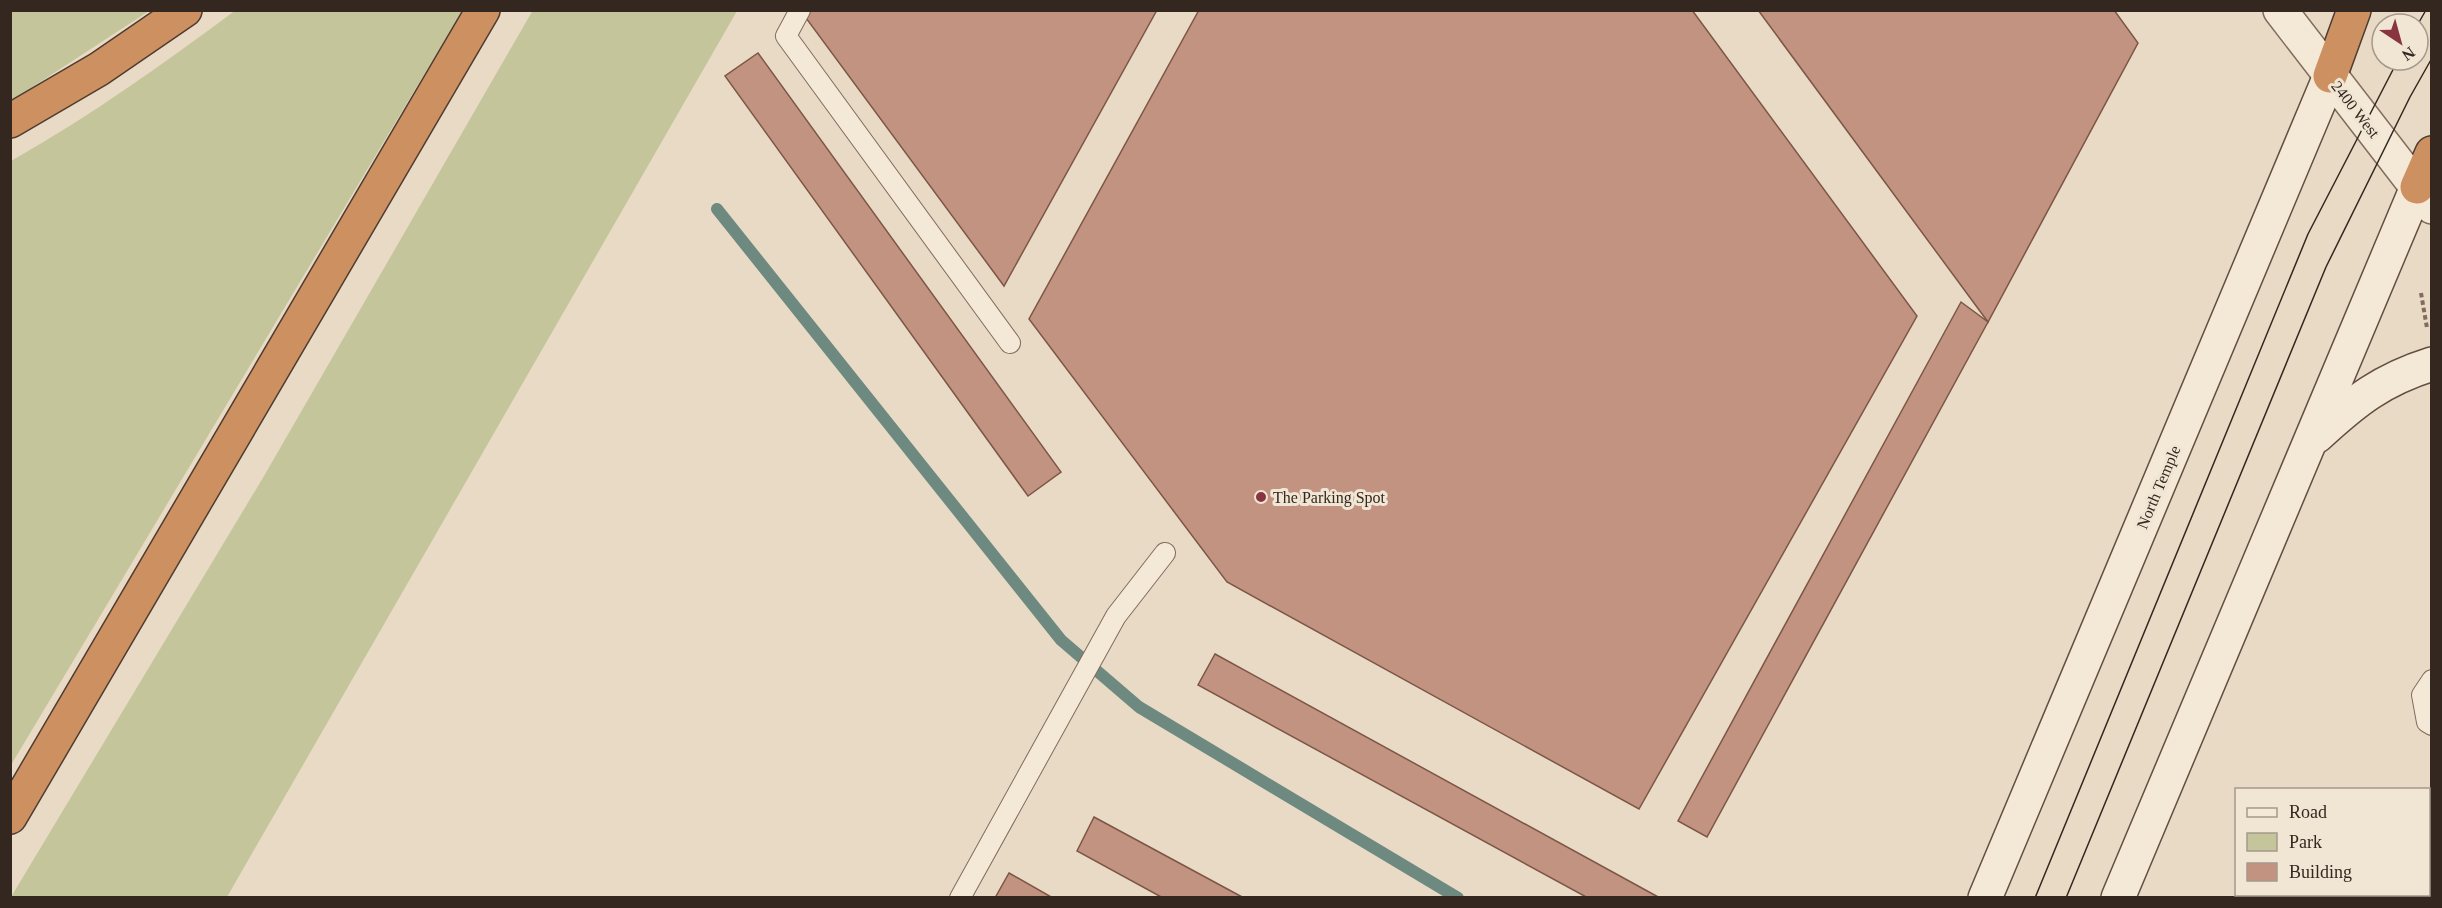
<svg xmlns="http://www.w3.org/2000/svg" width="2442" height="908" viewBox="0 0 2442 908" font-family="'Times New Roman',serif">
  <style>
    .green { fill: #c5c59b }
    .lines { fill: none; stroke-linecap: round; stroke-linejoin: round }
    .stream { stroke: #6e897f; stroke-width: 12 }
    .building { fill: #c19380; stroke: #7d5647; stroke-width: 1.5 }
    .lane-casing { stroke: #816c5e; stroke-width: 22 }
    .street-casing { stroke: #816c5e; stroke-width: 36 }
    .secondary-casing { stroke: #634e41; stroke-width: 36 }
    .highway-casing { stroke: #4f3c31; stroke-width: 36 }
    .path { stroke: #816c5e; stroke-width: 4; stroke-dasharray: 4.5 3; stroke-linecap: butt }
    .lane { stroke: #f4e8d7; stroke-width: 20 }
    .street { stroke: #f4e8d7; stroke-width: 33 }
    .secondary { stroke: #f4e8d7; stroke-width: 33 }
    .highway { stroke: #cd9061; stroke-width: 33 }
    .tram { stroke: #332720; stroke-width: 1.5 }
    .poi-dot { fill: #883540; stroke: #f1e5d4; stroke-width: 2 }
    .labels { text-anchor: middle; stroke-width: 6; stroke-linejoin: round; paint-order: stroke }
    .street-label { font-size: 16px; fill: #332720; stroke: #f1e5d4 }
    .poi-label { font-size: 16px; fill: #332720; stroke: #f1e5d4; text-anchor: start }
  </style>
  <rect width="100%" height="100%" fill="#e8dac5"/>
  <g class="green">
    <path d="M11 10H149V11L11 101Z"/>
    <path d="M236 10 462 11 11 765V161C89 117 163 64 236 10Z"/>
    <path d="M533 10 737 11 227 897H11L264 476Z"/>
  </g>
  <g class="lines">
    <path class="stream" d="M717 209 1061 640 1139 707 1458 898"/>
  </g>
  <g class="building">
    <path d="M810 10H1157L1004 286 806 18Z"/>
    <path d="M1199 10H1692L1917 316 1639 809 1227 582 1029 319Z"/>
    <path d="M1758 10H2114L2138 43 1988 322Z"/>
    <path d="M758 53 1061 472 1028 496 725 76Z"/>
    <path d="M1961 302 1988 322 1707 837 1678 821Z"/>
    <path d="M1215 654 1660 898H1588L1198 685Z"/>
    <path d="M1094 817 1244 898H1163L1077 851Z"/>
    <path d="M1009 873 1053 898H995Z"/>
  </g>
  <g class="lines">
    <g class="lane-casing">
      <g id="lane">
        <path d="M800 10 786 36 1010 343"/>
        <path d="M2432 680 2422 695 2427 722 2432 725"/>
        <path d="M2428 884 2432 882"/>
        <path d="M960 898 1116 616 1165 553"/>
        <path d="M2406 898 2410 894"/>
      </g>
    </g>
    <g class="street-casing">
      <path id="street" d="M2280 10 2432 207"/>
    </g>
    <g class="secondary-casing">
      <g id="secondary">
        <path d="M2317 436C2355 401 2381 380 2432 364"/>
        <path d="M1985 898 2330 76"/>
        <path d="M2118 898 2417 187"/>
      </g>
    </g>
    <g class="highway-casing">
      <g id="highway">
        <path d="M2330 76 2354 10"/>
        <path d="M10 121 99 69 185 10"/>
        <path d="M2417 187 2432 153"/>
        <path d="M10 817 483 10"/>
      </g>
    </g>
    <path class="path" d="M2421 293 2427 328"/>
    <use href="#lane" class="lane"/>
    <use href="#street" class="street"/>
    <use href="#secondary" class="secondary"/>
    <use href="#highway" class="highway"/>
    <g class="tram">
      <path d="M2418 24 2426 10"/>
      <path d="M2035 898 2308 234 2398 60"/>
      <path d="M2066 898 2326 267 2410 97 2432 58"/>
    </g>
  </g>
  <circle class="poi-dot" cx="1261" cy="497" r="6"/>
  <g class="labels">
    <g class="street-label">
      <text transform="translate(2356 109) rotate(52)" y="6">2400 West</text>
      <text transform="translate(2158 487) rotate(-67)" y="6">North Temple</text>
    </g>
    <g class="poi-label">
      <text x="1273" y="503">The Parking Spot</text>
    </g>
  </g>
  <rect width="2442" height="908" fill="none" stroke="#332720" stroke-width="24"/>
  <rect x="2235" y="788" width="195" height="108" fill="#f1e5d4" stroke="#a5998c" stroke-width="1.5"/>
  <rect x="2247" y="808" width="30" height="9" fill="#f4e8d7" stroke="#a5998c" stroke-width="1.5"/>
  <text x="2289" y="818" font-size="18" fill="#332720">Road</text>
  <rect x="2247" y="833" width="30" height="18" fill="#c5c59b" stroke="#a5998c" stroke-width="1.5"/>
  <text x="2289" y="848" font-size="18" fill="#332720">Park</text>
  <rect x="2247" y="863" width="30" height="18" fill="#c19380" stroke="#a5998c" stroke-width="1.5"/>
  <text x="2289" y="878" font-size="18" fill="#332720">Building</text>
  <g transform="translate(2400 42) rotate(144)"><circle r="28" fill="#f1e5d4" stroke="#a5998c" stroke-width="1.5"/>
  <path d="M0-4.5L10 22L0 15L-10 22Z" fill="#883540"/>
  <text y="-9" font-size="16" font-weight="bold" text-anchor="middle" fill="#332720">N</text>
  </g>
</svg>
